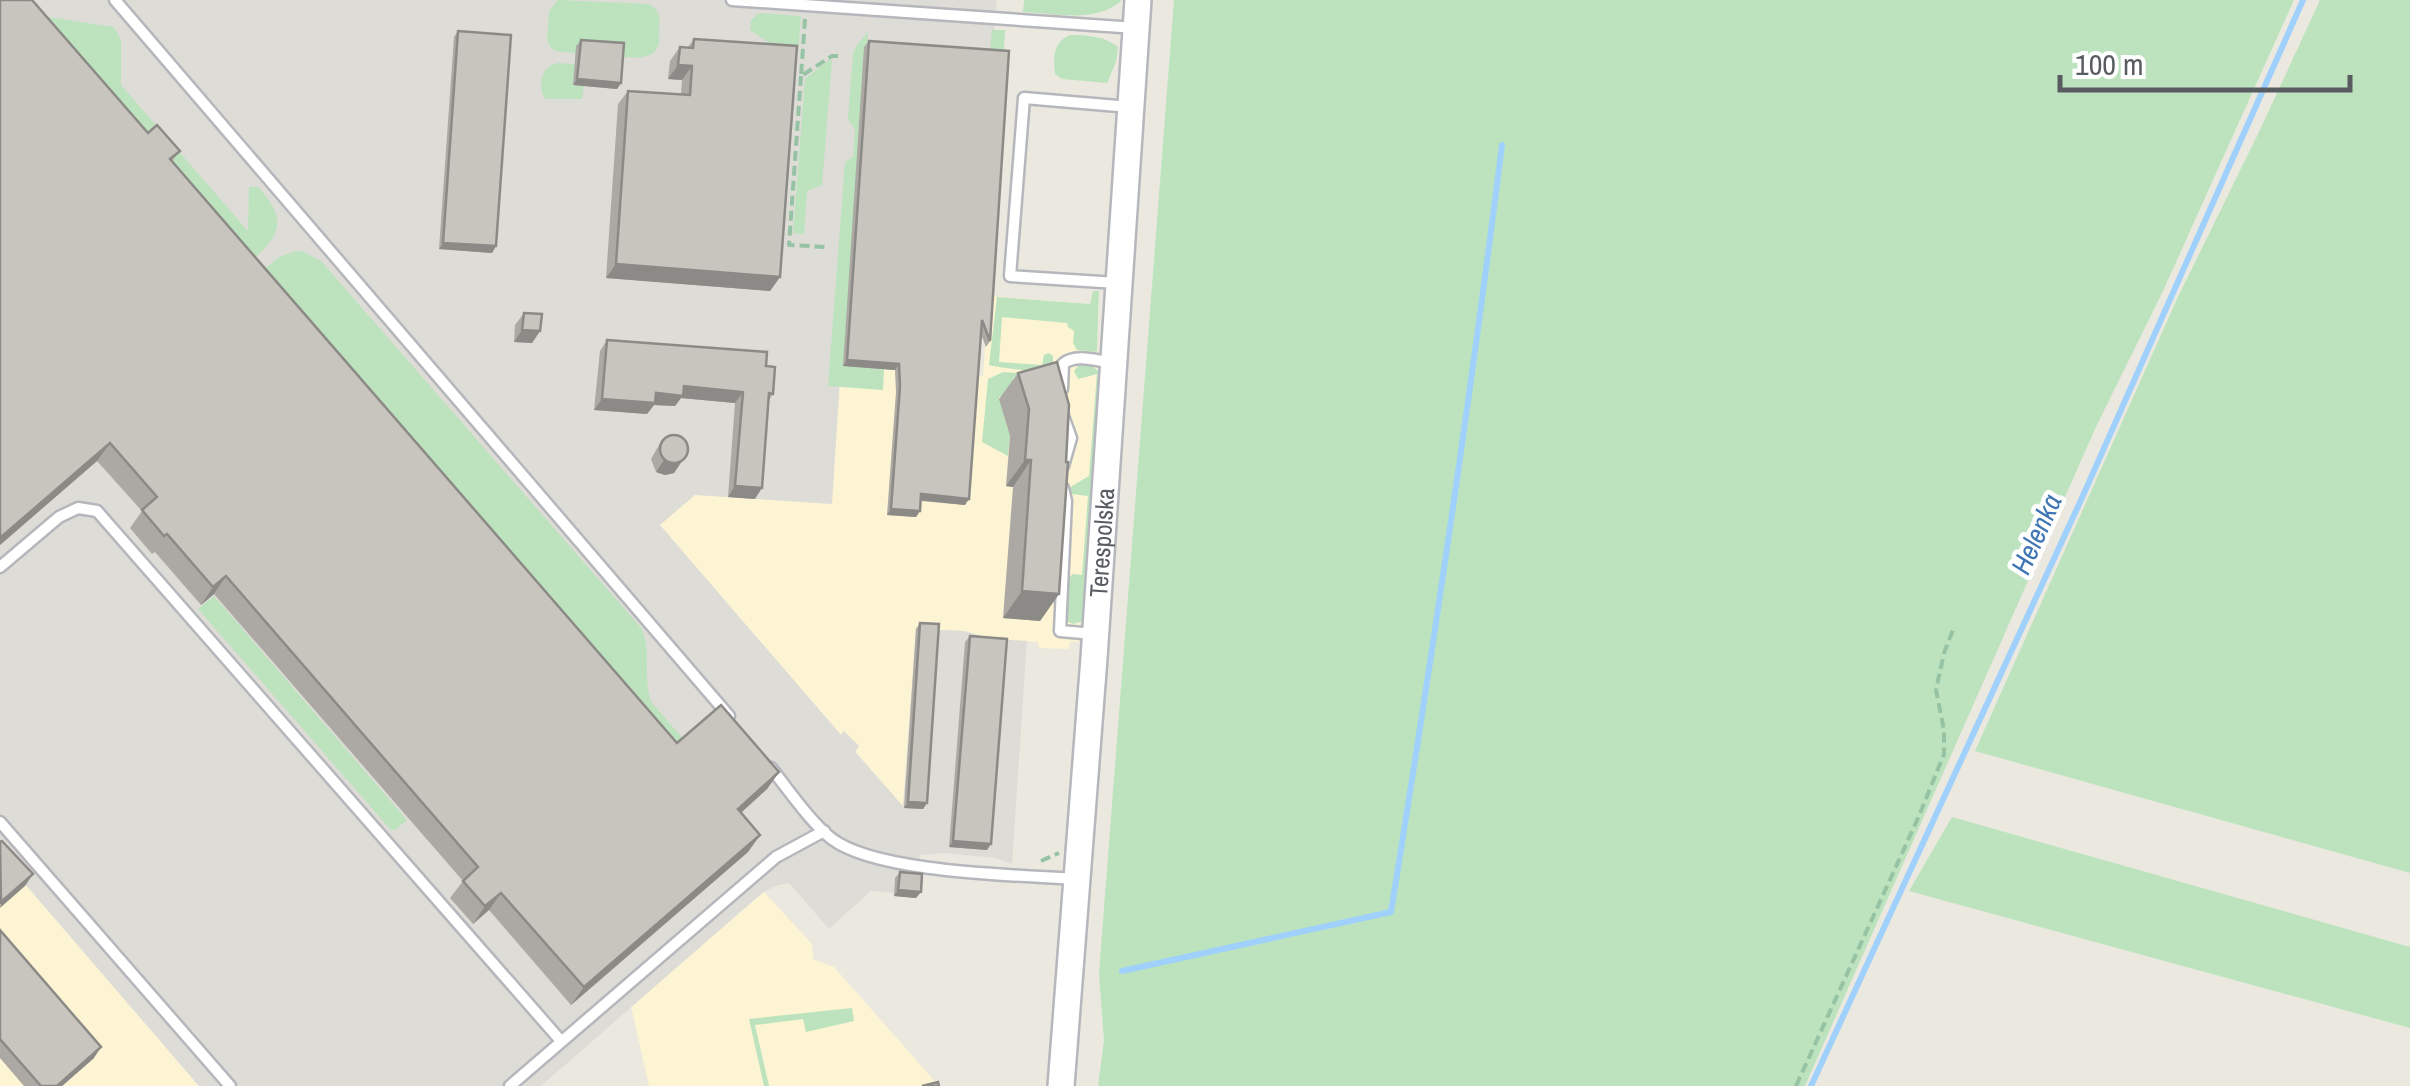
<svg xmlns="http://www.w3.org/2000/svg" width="2410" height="1086" viewBox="0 0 2410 1086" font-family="'Archivo Narrow',sans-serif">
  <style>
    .commercial { fill: #fcf4d3 }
    .industrial { fill: #dedcd7 }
    .green { fill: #bce3bd }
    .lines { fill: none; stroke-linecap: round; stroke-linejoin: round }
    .stream { stroke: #9fd1fc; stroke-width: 6 }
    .service-casing { stroke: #b5b7bc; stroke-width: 15 }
    .tertiary-casing { stroke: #b5b7bc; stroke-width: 30 }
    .path { stroke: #96c3a4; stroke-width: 4; stroke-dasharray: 10 5; stroke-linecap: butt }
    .service { stroke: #fff; stroke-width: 10 }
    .tertiary { stroke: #fff; stroke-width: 25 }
    .wall { fill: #aca9a4 }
    .shaded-wall { fill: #8c8a86 }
    .building { fill: #c8c5bf; stroke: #8c8a86; stroke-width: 2.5 }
    .labels { text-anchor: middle; stroke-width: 9; stroke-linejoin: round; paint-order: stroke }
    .street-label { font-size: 25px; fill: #585c60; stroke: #fff }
    .water-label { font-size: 28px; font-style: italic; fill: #4076b4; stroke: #fff }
  </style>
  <rect width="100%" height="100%" fill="#ebe9df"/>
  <g class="commercial">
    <path d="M1093 291H1099L1097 373 1078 642 1070 641 1069 649 1039 648 1038 642 993 639 964 631 916 629 904 808 855 751 843 732 842 736 659 525 840 366 983 376 989 296 1090 304Z"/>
    <path d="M0 855 9 865 199 1086H0Z"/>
    <path d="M764 892 812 944 813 959 834 967 939 1086H649L631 1006Z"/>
  </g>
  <path class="industrial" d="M0 0H997L992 56 861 49 832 504 695 495 660 525 841 735 844 731 859 746 855 752 903 806 916 629 964 631 993 639 1027 641 1012 864 995 858 943 853 920 855 916 898 894 896 893 893 871 891 829 929 789 883 775 886 762 893 541 1086H199L0 855Z"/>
  <g class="green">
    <path d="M558 0 649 4C660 11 661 17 659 30 659 36 660 41 658 46 649 70 595 50 577 46L576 53 556 51 551 48 547 40 549 11Z"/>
    <path d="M1024 0H1122C1097 24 1055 13 1023 12Z"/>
    <path d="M1174 0H2294L2163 291 2095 429 1805 1086H1098L1104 1041 1099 973Z"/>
    <path d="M2320 0H2410V873L1975 751 2177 299 2258 134Z"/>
    <path d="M759 13 801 16 798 53 783 52 750 30 751 20Z"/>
    <path d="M34 15 114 27 121 40V85L248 231 249 187H258C292 223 277 240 244 267Z"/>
    <path d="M992 30H1005L1004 47 1007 57 843 366 884 369 883 390 828 386 845 162 853 157 855 130 848 119 853 53 857 45 868 32 867 44 990 51Z"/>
    <path d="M1070 35C1087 35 1104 36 1118 47L1116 62 1107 83 1062 79 1055 74C1053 57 1053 42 1070 35Z"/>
    <path d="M829 60H832L822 185 807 191 804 234 793 233 805 79Z"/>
    <path d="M558 63 575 64 573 85 584 86 582 99H545C537 84 541 67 558 63Z"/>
    <path d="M296 251 304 252 321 261 642 629C652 653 642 680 652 703L686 742 666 760 250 281 279 257Z"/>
    <path d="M1093 291H1099L1097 352 1077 350 1073 343 1074 331 1068 327 1067 323 1002 317 999 362 1042 365 1044 355 1049 353 1053 356V364C1047 366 1041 370 1035 371 1030 371 994 367 989 365L997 297 1090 304Z"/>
    <path d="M1078 366H1092L1101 373 1086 615 1083 621 1073 624 1066 621 1065 617 1068 578 1073 574 1082 575 1088 496 1072 494 1069 490 1072 486 1089 476 1097 374 1078 379 1074 371Z"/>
    <path d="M1003 372 1019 373V376L1013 378 1016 392 999 397 1010 436 1008 456 982 442 988 379Z"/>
    <path d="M214 596 407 820 395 830H391L198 609Z"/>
    <path d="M1952 817 2410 947V1028L1909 891Z"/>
    <path d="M852 1008 854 1021 806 1032 803 1019 755 1025 769 1086H764L749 1019Z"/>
  </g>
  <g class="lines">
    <g class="stream">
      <path d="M1122 971 1391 912C1432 657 1470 401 1502 145"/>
      <path d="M1811 1086 2081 500 2303 0"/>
    </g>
    <g class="service-casing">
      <g id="service">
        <path d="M115 0 729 716"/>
        <path d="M732 0 1136 28"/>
        <path d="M1117 283 1010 276 1024 98 1130 107"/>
        <path d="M1062 389 1063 364C1076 353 1097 361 1114 363"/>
        <path d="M1063 466 1071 438 1063 416"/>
        <path d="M1063 488 1066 501 1060 631 1094 634"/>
        <path d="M0 567 59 517 78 508 97 511 561 1041"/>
        <path d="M771 768C788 789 811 823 832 839 877 873 1017 875 1076 879"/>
        <path d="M0 822 230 1086"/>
        <path d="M510 1086 776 857 824 831"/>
      </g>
    </g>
    <g class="tertiary-casing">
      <g id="tertiary">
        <path id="s1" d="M1061 1086 1094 658 1138 0"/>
      </g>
    </g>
    <g class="path">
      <path d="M805 19 801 76 832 56H842"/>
      <path d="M801 76 789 245 826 247"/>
      <path d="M1041 861 1059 853"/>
      <path d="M1796 1086 1919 816 1944 754V730L1936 690 1944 653 1953 630"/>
    </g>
    <use href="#service" class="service"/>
    <use href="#tertiary" class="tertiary"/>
  </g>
  <g class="wall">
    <path d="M0 0 148 133 180 151 172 161 677 743 779 772 767 789 741 813 760 835 748 852 571 1005 489 910 473 924 450 898 463 881 214 594 201 605 155 552 152 554 130 528 142 511 97 461 0 545Z"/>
    <path d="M458 31 496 246 492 253 439 249 454 37Z"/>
    <path d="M694 39 780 277 770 291 606 278 618 104 628 91 681 94 682 80 668 79 670 61 680 47H688Z"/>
    <path d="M581 40 621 83 617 89 573 85 576 46Z"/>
    <path d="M869 41 990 341 986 347 981 334 965 505 921 501 920 511 916 517 887 515 896 392 895 370 843 366 864 47Z"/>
    <path d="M524 313 540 331 532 343 514 342 515 325Z"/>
    <path d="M607 340 766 366 773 394 769 400 755 499 728 497 735 403 681 398 675 406 654 405 647 414 594 410 600 351Z"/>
    <path d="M1057 362 1059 594 1040 621 1003 618 1013 487 1006 486 1010 436 999 399 1018 373Z"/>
    <path d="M663 438 682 461 674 473 665 475 656 472 651 459Z"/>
    <path d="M920 623 927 803 923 809 904 808 916 629Z"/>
    <path d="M970 636 987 850 949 847 965 642Z"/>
    <path d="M900 872 916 898 894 896 895 878Z"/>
    <path d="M0 930 94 1058 62 1086H24L0 1058Z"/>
  </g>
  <g class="shaded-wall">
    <path d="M678 65 692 66 682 80 668 79Z"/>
    <path d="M577 79 621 83 617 89 573 85Z"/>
    <path d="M443 243 496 246 492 253 439 249Z"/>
    <path d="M616 264 780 277 770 291 606 278Z"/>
    <path d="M522 330 540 331 532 343 514 342Z"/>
    <path d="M847 360 899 364 895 370 843 366Z"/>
    <path d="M684 386 743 392 735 403 681 398 675 406 654 405 647 414 594 410 602 399 656 393Z"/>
    <path d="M110 443 97 461 0 545V538Z"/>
    <path d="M664 460 682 461 674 473 665 475 656 472Z"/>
    <path d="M1025 460H1031L1013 487 1006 486Z"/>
    <path d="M735 486 762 488 755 499 728 497Z"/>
    <path d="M921 494 969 499 965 505 917 500Z"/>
    <path d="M891 509 920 511 916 517 887 515Z"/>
    <path d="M226 576 214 594 201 605 213 587Z"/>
    <path d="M1022 591 1059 594 1040 621 1003 618Z"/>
    <path d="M779 772 767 789 725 827 738 809Z"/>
    <path d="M908 802 927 803 923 809 904 808Z"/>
    <path d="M760 835 748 852 571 1005 584 987Z"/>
    <path d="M953 841 991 844 987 850 949 847Z"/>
    <path d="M33 874 25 886 0 908 1 902Z"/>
    <path d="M898 890 921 892 916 898 894 896Z"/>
    <path d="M501 893 489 910 473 924 485 906Z"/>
    <path d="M101 1047 94 1058 62 1086H57Z"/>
  </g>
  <g class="building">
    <path d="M0 0H32L148 133 157 125 180 151 170 159 677 743 721 705 779 772 738 809 760 835 584 987 501 893 485 906 463 881 478 867 226 576 213 587 167 534 164 536 142 510 157 497 110 443 0 538Z"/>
    <path d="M458 31 511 35 496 246 443 243Z"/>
    <path d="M694 39 797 46 780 277 616 264 628 91 690 95 692 66 678 65 680 47 693 48Z"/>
    <path d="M581 40 624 43 621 83 577 79Z"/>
    <path d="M869 41 1009 51 990 341 982 320 969 499 921 494 920 511 891 509 900 386 899 364 847 360Z"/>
    <path d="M524 313 542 314 540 331 522 330Z"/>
    <path d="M607 340 767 352 766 366 775 367 773 394 769 393 762 488 735 486 743 392 684 386 683 396 656 393 655 403 602 399Z"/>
    <path d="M1057 362 1069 405 1066 462H1068L1059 594 1022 591 1031 460H1025L1029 409 1018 373Z"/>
    <circle cx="674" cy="449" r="14"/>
    <path d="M920 623 939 624 927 803 908 802Z"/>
    <path d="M970 636 1007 639 991 844 953 841Z"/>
    <path d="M2 841 33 874 1 902 0 842Z"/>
    <path d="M900 872 922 874 921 892 898 890Z"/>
    <path d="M0 930 101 1047 57 1086H41L0 1039Z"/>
    <path d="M938 1082 939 1086H922Z"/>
  </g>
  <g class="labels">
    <g class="street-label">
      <text dy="9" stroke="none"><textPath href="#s1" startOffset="545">Terespolska</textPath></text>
    </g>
    <g class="water-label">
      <text transform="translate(2036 534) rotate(-66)" y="10">Helenka</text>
    </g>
  </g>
  <path d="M2060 75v15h290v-15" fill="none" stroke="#585c60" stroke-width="5"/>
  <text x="2075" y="75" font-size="30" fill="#585c60" stroke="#ffffff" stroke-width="8" paint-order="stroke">100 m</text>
</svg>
